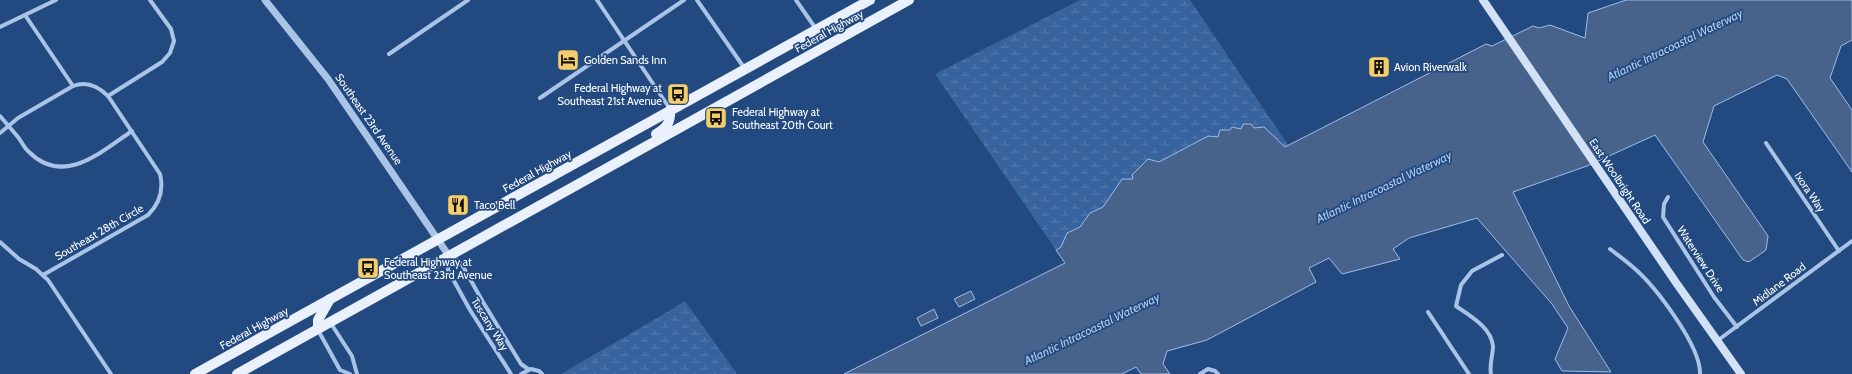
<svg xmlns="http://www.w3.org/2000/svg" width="1852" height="374" viewBox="0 0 1852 374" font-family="Cabin,sans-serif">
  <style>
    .wetland { fill: url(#wetland-marsh) }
    .water { fill: #47638b; stroke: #9cbee8 }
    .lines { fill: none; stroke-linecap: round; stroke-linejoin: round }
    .minor { stroke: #a9c4e7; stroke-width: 4 }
    .tertiary { stroke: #a9c4e7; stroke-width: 7 }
    .secondary { stroke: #d3e1f6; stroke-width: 8 }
    .primary { stroke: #eaf1fd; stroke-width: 10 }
    .labels { text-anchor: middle; stroke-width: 3.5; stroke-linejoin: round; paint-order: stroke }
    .street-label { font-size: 11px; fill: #fff; stroke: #224a80 }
    .poi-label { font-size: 11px; fill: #fff; stroke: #224a80; text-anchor: start }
    .water-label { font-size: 12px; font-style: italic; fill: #b4ceef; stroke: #224a80 }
  </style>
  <defs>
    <pattern id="wetland-marsh" width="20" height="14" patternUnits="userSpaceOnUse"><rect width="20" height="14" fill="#37639e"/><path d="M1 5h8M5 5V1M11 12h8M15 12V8" fill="none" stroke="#557aad"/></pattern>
  </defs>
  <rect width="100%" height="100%" fill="#224a80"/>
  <g class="wetland">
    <path d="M1080 0H1190L1288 145 1285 147 1264 127 1220 130 1218 137 1159 162 1148 159 1134 179H1122L1103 207 1090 213 1080 227 1067 233 1061 247 1056 250 935 74Z"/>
    <path d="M685 301 737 374H561C602 349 644 327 685 301Z"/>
  </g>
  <g class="water">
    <path d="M1626 0H1852V40L1841 46 1830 78 1852 110V172L1787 79 1777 75 1714 106 1703 142 1768 236 1766 250 1749 262 1743 260 1655 135 1587 166 1513 192 1569 306 1611 372 1562 371 1555 359 1568 328 1552 304 1477 218 1409 238 1393 249 1400 259 1342 274 1329 258 1309 268 1316 282 1207 340 1167 351 1163 364 1170 374H1141L1136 367 1122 374H844L1065 263 1056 250 1061 247 1067 233 1080 227 1090 213 1103 207 1122 179H1133L1132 175 1148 159 1159 162 1208 136 1218 137 1220 130H1230L1232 127 1241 129 1243 124H1251L1254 128 1264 127 1285 147 1486 44 1492 46 1533 26 1539 28 1550 25 1585 38 1588 13Z"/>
    <path d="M971 291 975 299 959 307 954 299Z"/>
    <path d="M934 309 938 318 921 326 917 318Z"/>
  </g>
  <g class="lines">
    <g class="minor">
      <path d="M597 0 670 109"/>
      <path d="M697 0 745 69"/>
      <path d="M796 0 816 29"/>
      <path d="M25 15 73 86"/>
      <path d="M0 27 56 0"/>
      <path d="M389 54 468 0"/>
      <path d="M108 96 162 62 170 53 174 41 171 29 150 0"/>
      <path d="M540 98 684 0"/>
      <path d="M0 116C6 123 12 130 18 137 22 142 24 148 29 152 64 187 102 151 132 131"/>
      <path d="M0 133 18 118 73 86C86 81 98 86 108 96L160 174C164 190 160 203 148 215L43 275"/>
      <path d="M1766 143 1839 251"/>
      <path d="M1668 197 1664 204 1663 217 1714 297 1737 327"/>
      <path d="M0 242 19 259 36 269 48 280 111 374"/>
      <path d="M1610 249C1618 255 1626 261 1634 268 1655 286 1701 346 1700 374"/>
      <path d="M1428 312 1469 374"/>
      <path d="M330 322 352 356 357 374"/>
      <path d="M318 330 340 370 350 374"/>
      <path d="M1717 341 1852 241"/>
      <path d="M511 374 470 310 448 270 449 256 461 263 483 302 521 364 528 369"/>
      <path d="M521 374 531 369 539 371 542 374"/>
      <path d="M1200 374 1208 369 1215 371 1218 374"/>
      <path d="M1491 374C1489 365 1493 355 1493 346 1491 327 1470 316 1456 306L1461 285 1472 271 1502 255"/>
    </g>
    <path class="tertiary" d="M265 0 328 79 449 256"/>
    <path class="secondary" d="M1483 0 1677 284 1741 374"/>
    <g class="primary">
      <path d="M656 134C666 128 671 123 670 110"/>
      <path d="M318 329V320L330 299"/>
      <path d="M195 374 870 0"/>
      <path d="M237 374 909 0"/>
    </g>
  </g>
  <defs>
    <g id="hotel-square" transform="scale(1.15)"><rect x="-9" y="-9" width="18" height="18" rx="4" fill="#f3ce6b" stroke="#224a80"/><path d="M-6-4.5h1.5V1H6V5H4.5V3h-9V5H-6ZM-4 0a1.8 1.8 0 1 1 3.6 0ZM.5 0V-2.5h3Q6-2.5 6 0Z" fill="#111"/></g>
    <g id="building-square" transform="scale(1.15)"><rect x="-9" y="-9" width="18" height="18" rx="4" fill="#f3ce6b" stroke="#224a80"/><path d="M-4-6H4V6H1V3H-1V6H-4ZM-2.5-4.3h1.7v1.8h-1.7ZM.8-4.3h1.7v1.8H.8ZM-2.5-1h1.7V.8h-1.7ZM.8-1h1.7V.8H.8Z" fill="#111"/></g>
    <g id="bus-square" transform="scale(1.15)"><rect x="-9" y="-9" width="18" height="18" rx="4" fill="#f3ce6b" stroke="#224a80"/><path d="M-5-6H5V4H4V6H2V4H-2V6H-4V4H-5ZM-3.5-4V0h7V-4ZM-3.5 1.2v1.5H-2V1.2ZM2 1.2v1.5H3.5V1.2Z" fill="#111"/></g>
    <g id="restaurant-square" transform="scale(1.15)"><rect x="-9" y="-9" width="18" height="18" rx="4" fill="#f3ce6b" stroke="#224a80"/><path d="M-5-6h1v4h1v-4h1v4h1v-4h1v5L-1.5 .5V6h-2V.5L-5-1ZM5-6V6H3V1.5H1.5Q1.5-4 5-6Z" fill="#111"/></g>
  </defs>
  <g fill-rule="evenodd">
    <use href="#hotel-square" x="568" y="60"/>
    <use href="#building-square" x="1379" y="67"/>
    <use href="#bus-square" x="678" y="94"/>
    <use href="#bus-square" x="716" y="118"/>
    <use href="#restaurant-square" x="458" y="205"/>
    <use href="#bus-square" x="368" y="268"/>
  </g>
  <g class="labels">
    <g class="street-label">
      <text transform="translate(829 31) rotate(-29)" y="4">Federal Highway</text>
      <text transform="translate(369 119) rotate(55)" y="4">Southeast 23rd Avenue</text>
      <text transform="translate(537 171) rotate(-29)" y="4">Federal Highway</text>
      <text transform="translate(1620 181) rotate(56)" y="4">East Woolbright Road</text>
      <text transform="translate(1810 192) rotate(56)" y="4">Ixora Way</text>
      <text transform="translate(99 232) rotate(-30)" y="4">Southeast 28th Circle</text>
      <text transform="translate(1701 259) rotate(57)" y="4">Waterview Drive</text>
      <text transform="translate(1779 284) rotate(-37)" y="4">Midlane Road</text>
      <text transform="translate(490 324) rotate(58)" y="4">Tuscany Way</text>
      <text transform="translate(254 328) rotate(-29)" y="4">Federal Highway</text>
    </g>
    <g class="poi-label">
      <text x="584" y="64">Golden Sands Inn</text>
      <text x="1394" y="71">Avion Riverwalk</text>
      <text x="662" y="92" text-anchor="end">Federal Highway at<tspan x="662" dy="13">Southeast 21st Avenue</tspan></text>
      <text x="732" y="116">Federal Highway at<tspan x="732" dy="13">Southeast 20th Court</tspan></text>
      <text x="474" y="209">Taco Bell</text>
      <text x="384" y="266">Federal Highway at<tspan x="384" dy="13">Southeast 23rd Avenue</tspan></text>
    </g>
    <g class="water-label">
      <text transform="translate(1675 45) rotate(-26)" y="4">Atlantic Intracoastal Waterway</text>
      <text transform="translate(1384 187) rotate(-26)" y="4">Atlantic Intracoastal Waterway</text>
      <text transform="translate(1092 329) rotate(-26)" y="4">Atlantic Intracoastal Waterway</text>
    </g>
  </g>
</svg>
